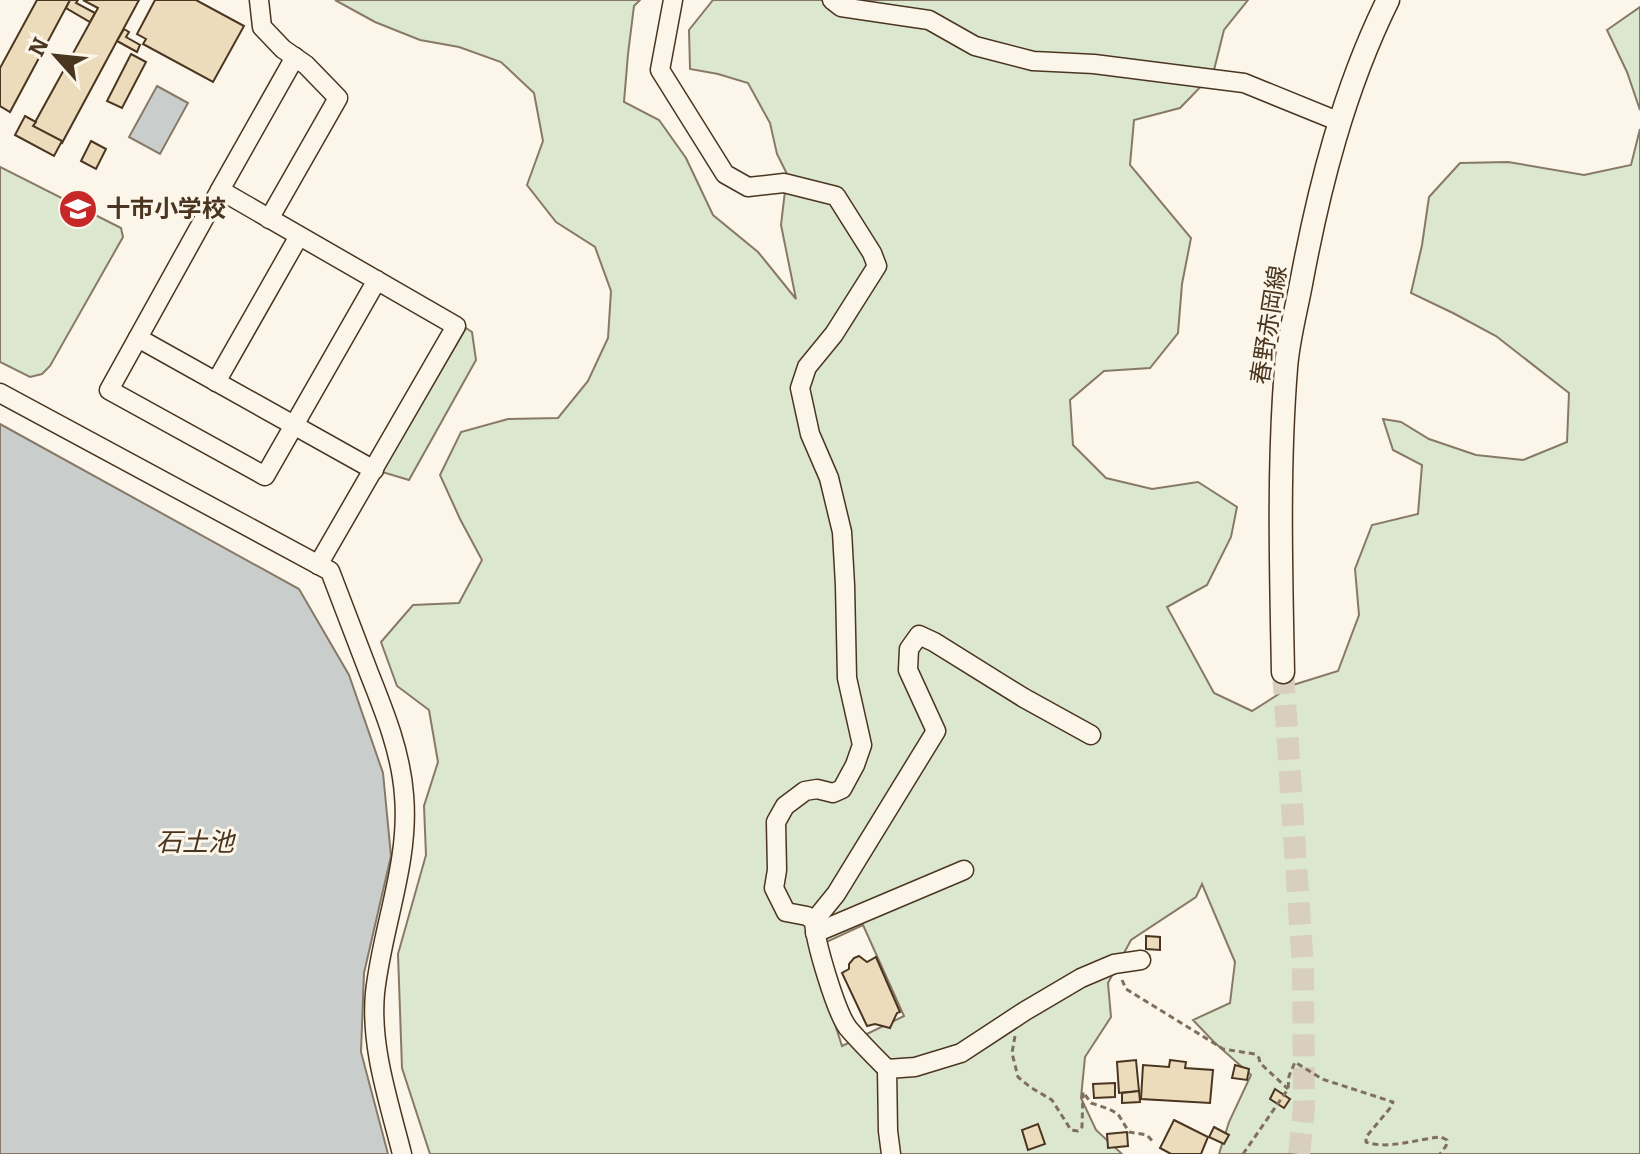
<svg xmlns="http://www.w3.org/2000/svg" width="1640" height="1154" viewBox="0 0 1640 1154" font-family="Bitter,'Noto Sans JP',serif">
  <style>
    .green { fill: #dce7d0; stroke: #887966; stroke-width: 2; fill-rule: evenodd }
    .water { fill: #c9cecd; stroke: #887966; stroke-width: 2 }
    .building { fill: #ecdcbc; stroke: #4a3520; stroke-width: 2 }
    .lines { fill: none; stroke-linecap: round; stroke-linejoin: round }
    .major-tunnel { stroke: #d8cfc1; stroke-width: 22; stroke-dasharray: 22 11; stroke-linecap: butt }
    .minor-casing { stroke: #4a3520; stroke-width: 21 }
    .major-casing { stroke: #4a3520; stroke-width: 25 }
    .path { stroke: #7f6f5c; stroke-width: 3; stroke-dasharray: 6 4; stroke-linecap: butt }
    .minor { stroke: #fbf6e9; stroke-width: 18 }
    .major { stroke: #fbf6e9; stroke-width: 22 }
    .labels { text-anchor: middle; stroke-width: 6; stroke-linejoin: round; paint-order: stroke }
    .poi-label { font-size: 24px; font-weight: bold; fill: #4a3520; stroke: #fbf6e9; text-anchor: start }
    .street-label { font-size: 24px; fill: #4a3520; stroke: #fbf6e9 }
    .water-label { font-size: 26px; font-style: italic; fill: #4a3520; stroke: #fbf6e9 }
  </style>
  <rect width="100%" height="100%" fill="#fbf6e9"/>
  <g class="green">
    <path d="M335 0H640L634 6 628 54 624 102 659 120 686 158 713 215 758 252 796 299 781 225 787 174 777 154 770 123 748 83 718 74 690 69 689 30 713 0H1248L1224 30 1213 74 1180 108 1134 120 1130 165 1191 238 1182 284 1178 333 1150 368 1104 371 1070 400 1073 445 1106 478 1152 489 1198 482 1237 507 1231 537 1207 585 1167 607 1214 693 1252 711 1293 685 1338 671 1359 615 1355 569 1372 525 1418 514 1422 465 1393 450 1383 419 1401 422 1429 439 1476 455 1523 460 1567 442 1569 393 1496 336 1453 313 1411 293 1422 245 1429 197 1460 163 1508 162 1584 175 1631 165 1640 129V1154H1219L1229 1122 1251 1075 1214 1042 1193 1020 1230 1003 1235 962 1202 884 1196 897 1131 940 1108 983 1111 1017 1085 1057 1081 1098 1096 1130 1122 1154H430L402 1068 398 954 426 855 424 806 438 762 429 710 397 686 381 642 413 605 459 603 482 560 460 519 440 475 461 432 508 419 558 418 588 381 608 338 611 291 595 247 556 222 527 185 543 141 534 93 501 62 459 47 420 40 375 22ZM863 925 904 1016 842 1046 811 949Z"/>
    <path d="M1640 7V110L1627 72 1607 30Z"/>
    <path d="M0 167 121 228 123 237 50 366 42 374 30 377 0 362Z"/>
    <path d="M466 328 472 332 476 360 409 480 382 472Z"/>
  </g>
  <g class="water">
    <path d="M157 86 188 103 160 154 129 137Z"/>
    <path d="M0 424 299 589 349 675 383 773 391 856 364 973 361 1052 388 1154H0Z"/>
  </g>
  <g class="building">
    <path d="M37 0H70L10 112 0 106V68Z"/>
    <path d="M70 0H78L76 3 95 13 90 22 66 8Z"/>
    <path d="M83 0H139L62 143 33 126 98 8Z"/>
    <path d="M155 0H196L244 26 213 82 143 44 146 39 137 34Z"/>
    <path d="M124 29 129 32 126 37 140 45 137 52 117 41Z"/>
    <path d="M131 54 146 62 122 108 107 101Z"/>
    <path d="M25 116 36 122 33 126 62 141 54 156 15 135Z"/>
    <path d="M91 141 106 149 96 169 81 161Z"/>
    <path d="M1146 936 1160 937V950L1146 949Z"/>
    <path d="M859 956 867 962 876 957 900 1012 897 1013 890 1028 875 1024 867 1026 842 973 849 969V964L854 958Z"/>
    <path d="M1136 1060 1139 1091 1119 1093 1117 1062Z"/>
    <path d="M1170 1060 1186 1062 1185 1068 1213 1070 1210 1103 1141 1099 1143 1065 1169 1067Z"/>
    <path d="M1235 1065 1249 1069 1247 1080 1232 1078Z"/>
    <path d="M1115 1083V1097L1094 1098 1093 1084Z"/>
    <path d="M1275 1089 1290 1099 1284 1108 1270 1099Z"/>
    <path d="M1139 1091 1140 1102 1122 1103V1093Z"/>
    <path d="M1174 1120 1208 1137 1201 1154H1171L1160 1148Z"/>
    <path d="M1038 1124 1045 1144 1028 1150 1022 1130Z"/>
    <path d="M1214 1127 1229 1135 1224 1144 1209 1137Z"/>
    <path d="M1127 1132 1128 1146 1108 1148 1107 1134Z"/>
  </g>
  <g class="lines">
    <path class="major-tunnel" d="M1283 672 1303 968 1304 1108 1299 1154"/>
    <g class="minor-casing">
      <g id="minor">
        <path d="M259 0 262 27 283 49 306 65 338 98 269 219"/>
        <path d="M673 0 660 70 725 174 748 187 784 183 836 196 872 253 877 266 834 334 807 367 800 388 810 434 829 478 842 532 845 585 847 678 862 745 855 765 842 789 833 793 817 789 805 791 785 806 776 822 777 870 774 888 786 912 807 916 814 921"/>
        <path d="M832 0 841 7 929 20 975 46 1033 61 1094 64 1244 83 1340 122"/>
        <path d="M220 190 295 57"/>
        <path d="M138 338 374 470"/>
        <path d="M216 382 299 236"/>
        <path d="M0 393 330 571C343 605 356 639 369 673 385 713 401 753 404 795 410 862 382 927 375 993 370 1047 389 1102 402 1154"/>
        <path d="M318 565 456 326 220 190 109 390 265 476 377 280"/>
        <path d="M815 933 964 870"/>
        <path d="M887 1069 915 1067 961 1053 1025 1011 1081 978 1114 964 1141 960"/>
        <path d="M891 1154 888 1131 887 1069C874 1056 860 1042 848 1028 836 1012 815 942 814 921L836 894 936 731 908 670 909 649 919 635 934 642 1024 698 1091 735"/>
      </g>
    </g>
    <g class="major-casing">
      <path id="major" d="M1283 672C1281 571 1278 469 1286 368 1288 340 1296 311 1301 284 1319 187 1344 89 1388 0"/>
    </g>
    <g class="path">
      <path d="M1122 980 1126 989 1217 1045 1223 1049 1255 1054 1259 1058 1260 1063 1288 1089"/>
      <path d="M1015 1036 1012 1053 1018 1077 1030 1087 1052 1100 1071 1130 1078 1131 1082 1127 1083 1092 1091 1103 1109 1109 1118 1114 1129 1132 1147 1135 1154 1143"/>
      <path d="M1243 1154 1288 1089 1289 1076 1295 1062 1322 1079 1393 1102 1391 1107 1366 1137V1142C1388 1150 1417 1139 1441 1137L1447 1140 1446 1146 1440 1154"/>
    </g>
    <use href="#minor" class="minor"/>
    <use href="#major" class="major"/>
  </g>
  <defs>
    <g id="school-disc" transform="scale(2)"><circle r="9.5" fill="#c62828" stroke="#fbf6e9"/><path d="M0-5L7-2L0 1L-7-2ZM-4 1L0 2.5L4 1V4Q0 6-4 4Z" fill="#fff"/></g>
  </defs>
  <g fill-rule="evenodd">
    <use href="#school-disc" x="78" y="209"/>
  </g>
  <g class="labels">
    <g class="poi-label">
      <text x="106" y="217">十市小学校</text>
    </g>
    <g class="street-label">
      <text transform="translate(1269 325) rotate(-81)" y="8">春野赤岡線</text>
    </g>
    <g class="water-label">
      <text x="195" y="851">石土池</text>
    </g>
  </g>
  <g transform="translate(56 56) rotate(297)" stroke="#fbf6e9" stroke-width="6" paint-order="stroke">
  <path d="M0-6L14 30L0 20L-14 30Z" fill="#4a3520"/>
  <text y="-12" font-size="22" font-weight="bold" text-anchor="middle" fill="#4a3520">N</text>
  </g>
</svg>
